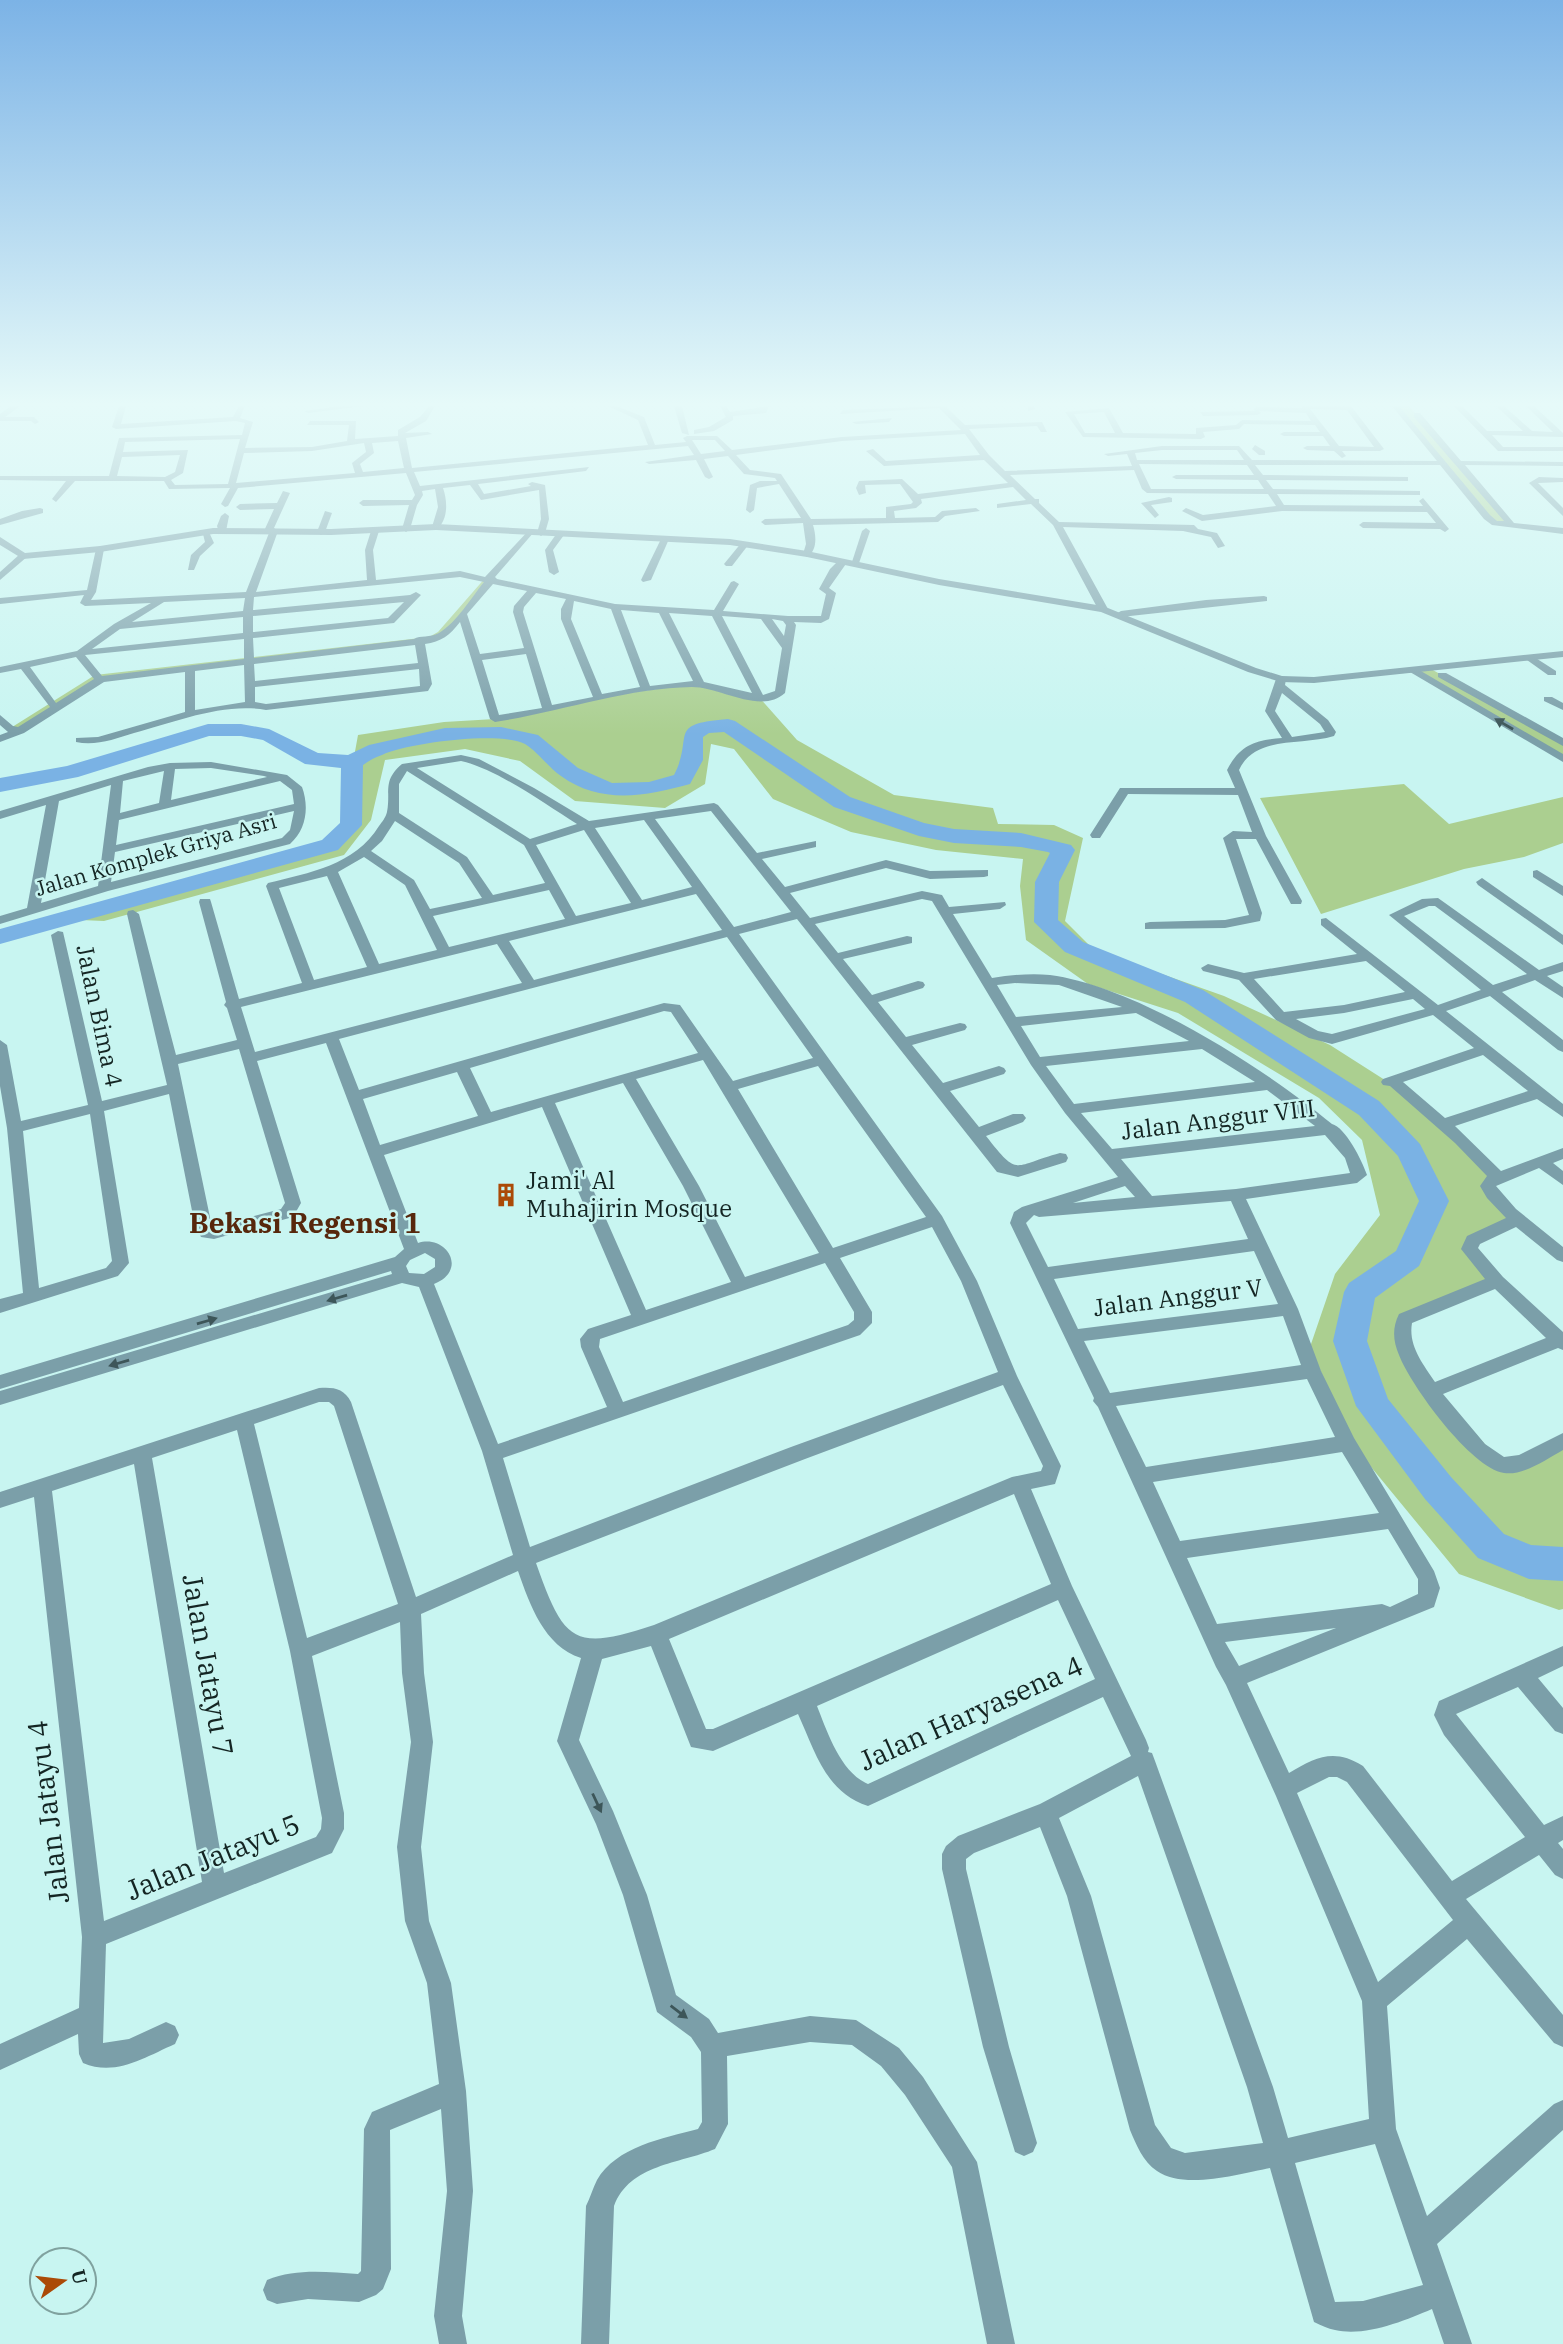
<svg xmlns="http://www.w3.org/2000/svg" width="1563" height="2344" viewBox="0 0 1563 2344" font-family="'IBM Plex Serif',serif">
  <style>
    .green { fill: #abcf90 }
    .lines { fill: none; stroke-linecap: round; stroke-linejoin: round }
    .river { fill: #7ab2e4; fill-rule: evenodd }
    .minor { fill: #7b9fa9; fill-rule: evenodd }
    .tertiary { fill: #7b9fa9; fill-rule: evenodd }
    .oneway { fill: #3d5659 }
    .labels { text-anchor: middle; stroke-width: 5; stroke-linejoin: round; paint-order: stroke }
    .far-street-label { font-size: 21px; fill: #142523; stroke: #c8f5f1 }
    .street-label { font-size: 24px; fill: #142523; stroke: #c8f5f1 }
    .poi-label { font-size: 24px; fill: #142523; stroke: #c8f5f1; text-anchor: start }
    .quarter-label { font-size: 28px; font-weight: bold; fill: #57270c; stroke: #c8f5f1 }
    .near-street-label { font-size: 28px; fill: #142523; stroke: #c8f5f1 }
  </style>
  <rect width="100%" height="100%" fill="#c8f5f1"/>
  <g class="green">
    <path d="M1396 406H1409L1511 524 1495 523 1487 517Z"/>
    <path d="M486 577 492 579 440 638 107 678 20 731 9 729 95 675 429 637 438 632Z"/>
    <path d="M1431 669 1563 743V759L1414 670Z"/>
    <path d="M694 684 759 697 797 740 894 795 993 808 998 824 1054 825 1083 838 1065 921 1094 950 1224 996 1330 1045 1388 1082 1498 1177 1489 1182 1518 1219 1473 1240 1497 1281 1405 1319 1408 1356 1503 1465 1563 1438V1609L1559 1610 1459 1574 1353 1445 1310 1347 1335 1274 1380 1215 1362 1140 1319 1098 1178 1013 1088 984 1026 940 1020 886 1023 859 936 850 851 832 773 799 734 749 711 744 705 784 665 808 575 801 520 761 465 749 385 760 371 820 344 855 104 921 57 919 330 845 351 825 347 796 358 735 444 722 495 719 598 697Z"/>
    <path d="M1404 784 1449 824 1563 797V843L1524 857 1464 869 1321 914 1260 798Z"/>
  </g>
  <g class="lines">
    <path class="river" d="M728 719 735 721 850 797 924 823 954 829 1021 833 1071 845 1075 850 1059 882 1058 920 1083 942 1203 990 1379 1101 1420 1144 1449 1201 1419 1266 1375 1298 1367 1341 1388 1399 1451 1477 1504 1534 1531 1545 1563 1547V1581L1529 1579 1478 1558 1425 1499 1356 1406 1333 1341 1344 1292 1349 1283 1396 1251 1419 1201 1398 1156 1359 1115 1185 1002 1065 952 1034 922 1035 882 1050 853 1048 852 1021 847 954 843 919 836 834 807 724 732 709 733 703 737V760L690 784C646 796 601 805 561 776 548 767 538 752 525 744 499 731 408 743 382 755 375 757 369 761 363 765L362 825 338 850 0 944V929L322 840 340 823 341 768 305 764 263 740 241 736H209L78 777 0 792V778L67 766 208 724H241L269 729 318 753 348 755 369 745 445 728 501 727 538 735 578 768 612 783 649 782 674 775C695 735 665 724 728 719Z"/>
    <g class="minor">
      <path d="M119 406H126L121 424 233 417 239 406H245L240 418 253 422 245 448 312 447 347 441 349 425H307L310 421H356L355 439 398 436V430L420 417 429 406H435L426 421 405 433 428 432 432 434 406 438 412 468 648 445 638 420 608 406H616L644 417 655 445 686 442 683 438 687 436H717L732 450 842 437 961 430 939 408 840 414 843 410 945 406 965 425 1042 422 1047 432H1041L1037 426 969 429 989 455 1005 471 1132 466 1127 454 1108 456 1104 454 1162 446H1239L1252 460 1437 461 1392 406H1399L1490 515 1497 521H1504L1414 417V413H1420L1461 461 1563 462V466L1465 465 1514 523 1563 528V534L1492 525 1484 519 1440 465H1255L1263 475 1408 477V481H1405L1266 480 1273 489 1420 491V495H1417L1277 494 1284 505 1423 506 1419 501 1423 498 1449 529 1445 532 1440 529 1363 528 1359 525 1363 522 1436 523 1427 512 1282 511 1202 521 1182 511 1186 508 1203 515 1276 506 1268 494 1147 493 1142 489 1134 470 1010 475 1035 499H1039V503L1059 522 1194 525 1198 529 1217 533 1225 546 1218 548 1211 537 1183 531 1063 527 1108 609 1103 612 1098 609 1053 525 1031 504 997 508V504L1026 500 1013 487 921 499 922 503 916 508 894 511 895 518 935 517 942 511 976 508 980 511 945 516 938 522 813 525C816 535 818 550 807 557L803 554 806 544 803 523 765 525 761 522 765 519 801 518 779 484 757 488 754 510 750 513 746 510 750 485 760 481H777L775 478 744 474 728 456 704 459 713 477 709 479 705 477 696 460 649 464 645 462 694 455 688 446 414 472 420 486 589 467 586 471 478 484 484 494 531 486 528 484 532 482 545 485 549 519 545 533 541 536 537 533 541 519 539 490 481 500 470 485 443 488C448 502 448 521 436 530L432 527 438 507 435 489 422 491 423 495 417 505 410 529 406 532 402 529 409 505 363 506 359 503 363 500H412L415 495 406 473 238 488 228 506 225 507 221 504 230 488 169 489 164 481H75L56 502 52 499 66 481 0 480V476H109L119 438 242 435 245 423 236 421 116 429 112 427ZM965 434 980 455 886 461 873 449 866 451 884 466 984 460 1008 483 918 494 902 479 859 481 856 488 859 495 866 493 865 485 900 484 913 502 911 504 886 507V518L811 519 781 474 750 470 736 455 842 441ZM240 439 228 484 175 485 171 480 183 473 188 450 123 452 125 442ZM692 440H715L725 451 701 454ZM398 441 404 468 363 472 360 464 374 453 372 443ZM364 443 366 452 352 463 355 473 236 483 244 453 312 451ZM1162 450H1237L1244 460H1137L1135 453ZM180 455 175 472 165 477 117 476 122 457ZM1139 464 1247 465 1254 475H1176L1172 477 1176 479 1258 480 1264 489H1151Z"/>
      <path d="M341 406H363L308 413 304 411Z"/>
      <path d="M674 406H682L689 435 682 433Z"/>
      <path d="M720 406H726L730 412 769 406 766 413 733 416V420L714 431 694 434V430L709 427 726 417Z"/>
      <path d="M1028 406H1034L1035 409 1028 411Z"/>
      <path d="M1302 406H1351L1384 449 1380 451H1342L1346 456 1342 458 1334 451 1307 450 1303 448 1307 446H1330L1323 436H1284L1280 434 1284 432H1320L1315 425 1244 424 1239 429 1203 432 1205 437 1201 439 1083 437 1065 412 1109 408 1123 433 1196 434V428L1236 425 1242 420 1311 421 1306 413 1259 411 1261 413 1257 415 1203 416 1200 412 1255 411 1253 409 1257 407 1302 408ZM1310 409 1347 410 1374 447 1339 446ZM1104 412 1115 433H1085L1074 414Z"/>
      <path d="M1454 406H1462L1487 431H1523L1496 406H1504L1532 431 1553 432 1526 406H1534L1563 433V437L1492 435 1503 447H1563V451H1498Z"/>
      <path d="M0 417H34L39 422 35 424 31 421H0Z"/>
      <path d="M892 418 889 422 856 424 852 422Z"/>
      <path d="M1255 445 1265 451V455H1259L1252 449Z"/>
      <path d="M1539 477 1563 478V482L1538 483 1563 508V516L1529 483Z"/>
      <path d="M283 491 290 493 274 528 278 531 256 592 367 580 365 550 371 531 375 528 379 531 373 550 376 580 460 571 485 577 530 529 534 532 495 577 497 579 615 604 714 610 731 582 734 581 739 584 723 611 788 616H821L826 594 819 589 830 569 840 559 848 561 829 588 836 593 829 619 821 623 794 622 796 625 785 693C761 715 720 687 692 687 626 688 560 712 495 722L490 719 460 622C450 635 441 642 425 644L432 684 428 691 266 710C224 702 175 722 134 733 115 739 96 746 76 742V738L98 737 185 712V672L104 682 24 733 0 742V735L8 732 0 725V715L13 726 18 727 50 707 21 669 0 673V667L77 651 114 624 151 603 85 606 80 603 84 595 0 604V598L87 590 96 549 100 546 104 549 96 592 91 600 246 592 269 533 264 531 274 509 240 510 236 507 240 504 277 503ZM460 577 484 582C471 598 457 622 439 633 430 638 420 635 414 639L254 658 253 638 394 623 421 595 416 592 410 595 253 610 254 597ZM493 584 527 591 514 606 513 612 524 648 480 654 467 614ZM536 593 566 599 561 609V619L593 697 552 705 523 612 524 607ZM245 598 243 611 132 622 164 602ZM574 601 611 609 640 687 602 694 571 619ZM404 602 388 618 253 632V616ZM621 610 659 613 693 681 650 686ZM669 613 712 616 752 693 704 682ZM722 616 761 619 782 648 775 691 763 695ZM243 617V633L92 649 120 629ZM772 619 783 621 786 625 784 636ZM244 639V659L102 676 85 655ZM415 645 418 663 255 681 254 664ZM526 654 542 708 499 715 482 660ZM76 657 94 679 56 703 30 667ZM244 665 245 702 195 710V671ZM419 669 420 686 266 704 255 702V687Z"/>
      <path d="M1169 497 1172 498V502L1151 505 1159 515 1155 518 1141 503Z"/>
      <path d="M40 508 43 509V513L0 525V519L22 511Z"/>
      <path d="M325 511 332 513 325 532 321 535 317 532Z"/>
      <path d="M225 513 229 516 226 531 222 534 219 533 217 526 221 516Z"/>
      <path d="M866 528 870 531 859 563 851 565 862 531Z"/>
      <path d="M202 530H208L214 543 200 556 194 570H188L191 555 205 542Z"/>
      <path d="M557 533 564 535 553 550 559 572 554 575 549 572 545 550Z"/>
      <path d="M662 537 669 539 651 580 643 582 641 580Z"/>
      <path d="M742 542 749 544 732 566H726L724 564Z"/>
      <path d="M20 554 28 556 0 580V572Z"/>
      <path d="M1264 596 1267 597V601L1121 617 1116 614 1121 611 1206 600Z"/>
      <path d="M1531 655 1556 671V675H1548L1527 660 1526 658Z"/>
      <path d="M1414 667 1563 754V762L1410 672 1409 670Z"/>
      <path d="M1438 673H1446L1563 738V746L1438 677Z"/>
      <path d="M1281 676 1286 679 1285 685 1328 720 1336 732 1334 736C1302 746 1255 735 1239 770L1266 836 1302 901 1301 904H1291L1256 839H1236L1262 913 1260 921 1225 928 1145 929V923L1150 922 1225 920 1249 915 1223 838 1233 831 1252 832 1238 795 1128 794 1100 838H1092L1090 835 1120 788H1235L1227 770C1240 745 1255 740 1282 738L1265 711 1276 679ZM1282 693 1320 724 1325 732 1292 737 1275 711Z"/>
      <path d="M1544 697H1552L1563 703V710L1544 701Z"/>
      <path d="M461 755 479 759 534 788 589 821 714 803 718 805 757 853 816 841V847L762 859 785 887 886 860 930 871 988 870V876L984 877 930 879 886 868 790 893 810 918 922 891 942 895 949 907 1005 902 1006 905 1000 909 953 914 992 978C1011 975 1031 973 1050 975 1138 987 1264 1068 1332 1124 1345 1127 1362 1160 1367 1175L1357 1183 1246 1199 1298 1309 1321 1371 1354 1438 1434 1571 1440 1588 1434 1607 1247 1683 1289 1773C1316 1757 1334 1748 1363 1766L1452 1881 1525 1837 1444 1735 1434 1715 1439 1701 1563 1646V1666L1538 1678 1563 1708V1734L1555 1731 1518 1687 1456 1714 1544 1825 1563 1816V1840L1558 1843 1563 1849V1879L1555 1875 1539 1855 1466 1899 1563 2015V2047L1554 2043 1467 1939 1387 2006 1396 2129 1427 2216 1554 2104 1563 2100V2130L1437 2244 1472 2344H1444L1432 2309C1404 2321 1365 2337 1335 2330 1328 2329 1321 2325 1314 2322L1270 2168C1239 2174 1184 2190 1157 2171 1143 2162 1136 2144 1130 2130L1067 1896 1040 1827 974 1853 966 1859V1869L1009 2047 1037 2143 1033 2152 1024 2156 1015 2152 983 2047 942 1869V1854L946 1846 958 1836 1040 1804 1131 1756 1103 1697 868 1806C825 1792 815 1751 798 1714L713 1751 691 1747 651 1646 602 1659 579 1740 613 1811 647 1895 676 1995 709 2019 718 2033 810 2016 856 2020 899 2048 923 2077 977 2162 1015 2344H987L952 2167 905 2095 881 2066 852 2045 810 2042 727 2056 728 2124 715 2149C679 2164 630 2164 614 2206L609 2344H581L586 2206C590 2198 593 2188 597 2180 616 2147 663 2138 698 2129L702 2122 701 2052 691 2037 657 2012 623 1895 596 1824 557 1741 581 1658C544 1646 530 1605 518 1571L421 1614 424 1673 433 1742 421 1847 429 1921 451 1983 466 2091 473 2191 462 2316 467 2344H439L434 2316 447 2191 441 2109 390 2130 391 2269 383 2289 376 2295 359 2302 308 2299 277 2304 267 2300 263 2290 267 2280C296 2268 327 2272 358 2274L361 2271 364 2129 372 2112 439 2084 427 1983 405 1921 397 1847 411 1742 402 1673 400 1622 312 1656 344 1813V1829L332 1853 106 1944 103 2043 129 2039 166 2022 175 2026 179 2035 175 2044C145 2057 116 2077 83 2063L79 2054 78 2034 0 2070V2044L79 2008 82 1937 34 1497 0 1508V1492L319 1388C333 1387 344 1388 351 1402L416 1597 513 1555 482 1451 419 1287 402 1283 0 1405V1391L392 1274 391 1271 0 1389V1375L395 1257 404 1249 326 1043 257 1061 301 1203 293 1217 214 1239 201 1237 195 1226 169 1094 104 1111 129 1263 118 1276 0 1313V1299L23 1293 7 1128 0 1086V1040L7 1045 21 1121 88 1105 51 935 58 931 63 932 102 1101 167 1085 127 914 128 911 133 910 139 914 176 1055 237 1040 227 1008 224 1005 226 1002 199 902 200 899H210L211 902 239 999 302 983 266 886 268 883C309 873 355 865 379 826 382 822 386 817 387 812 391 791 382 781 402 764ZM461 761C497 769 545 804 577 824L530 839 417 768ZM407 771 524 845 545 883 493 895 467 857 399 813V784ZM711 811 791 912 734 927 655 819ZM644 820 692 887 642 900 595 828ZM395 821 459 863 482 898 430 909 414 880 371 851 382 841ZM584 830 631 903 576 916 536 845ZM364 857 405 885 437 950 379 964 338 872ZM327 876 367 967 314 980 279 888ZM549 890 565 919 449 947 433 916ZM696 894 722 930 534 980 509 941ZM922 899 932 901 1031 1065 1065 1113 1118 1177 1022 1207 1014 1212 1010 1223 1094 1398 1093 1401 1098 1407 1216 1667 1226 1685 1276 1796 1362 2001 1369 2119 1288 2138 1273 2087 1155 1761 1152 1753 1148 1752 1149 1748 1146 1740 1072 1586 1031 1489 1055 1484 1061 1466 1017 1376 977 1281 942 1216 739 934 797 919 997 1172 1018 1177 1066 1162 1068 1158 1066 1154 1060 1153C1012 1166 1019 1178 986 1136L1023 1122 1026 1118 1023 1114H1013L979 1127 950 1091 1004 1074 1006 1071 1004 1068 999 1066 943 1083 912 1045 965 1030 967 1027 965 1024 960 1023 906 1037 878 1002 923 988 925 985 923 982 918 981 872 995 843 959 912 943V937L907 936 838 953 815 924ZM727 937 813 1058 733 1081 680 1005 664 1003 359 1090 339 1039ZM497 944 522 983 255 1052 241 1007ZM1015 983 1059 985 1122 1007 1016 1017 997 985ZM664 1011 671 1012 698 1053 491 1112 470 1068ZM1136 1013 1189 1041 1040 1057 1021 1026ZM239 1049 285 1203 281 1209 212 1227 178 1064ZM1202 1049 1255 1082 1074 1104 1046 1066ZM703 1060 819 1253 745 1277 699 1186 636 1079ZM818 1066 926 1217 833 1248 738 1089ZM457 1072 478 1116 380 1145 363 1099ZM623 1083 683 1186 731 1282 646 1310 555 1103ZM1267 1090 1315 1126 1112 1149 1081 1113ZM542 1107 631 1315 588 1329 580 1339 581 1347 607 1407 498 1444 434 1284C469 1270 446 1234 418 1243L384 1155ZM90 1114 112 1261 106 1268 39 1288 23 1131ZM1325 1135 1345 1158 1350 1173 1236 1189 1152 1196 1121 1159ZM1125 1186 1135 1197 1073 1203ZM1231 1201 1248 1239 1048 1267 1026 1223 1034 1215 1039 1217ZM932 1227 961 1281 998 1372 791 1447 530 1547 503 1458 860 1335 872 1323V1312L840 1258ZM1254 1251 1278 1304 1078 1329 1054 1279ZM425 1253 435 1259V1267L424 1274 409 1273 406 1266 410 1260ZM825 1263 854 1312V1320L848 1325 623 1402 599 1347 600 1339ZM1283 1316 1301 1365 1110 1393 1084 1341ZM1307 1379 1335 1437 1146 1467 1116 1406ZM1003 1385 1043 1466 1041 1471 1012 1477 654 1625C573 1652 564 1642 536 1563L805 1459ZM319 1402H329L334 1406 398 1604 307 1638 254 1424ZM237 1430 290 1651 322 1818 321 1829 316 1837 224 1873 152 1458ZM1342 1452 1379 1513 1180 1541 1153 1482ZM134 1464 202 1882 104 1921 52 1491ZM1014 1494 1051 1584 713 1729H706L669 1639ZM1388 1529 1418 1579V1594L1390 1607 1382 1604 1217 1624 1187 1558ZM1058 1600 1095 1679 868 1784C840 1772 827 1731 817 1706ZM1336 1628 1239 1666 1225 1642ZM1138 1776 1247 2087 1263 2143 1185 2153 1171 2148 1155 2125 1091 1896 1059 1818ZM1329 1777H1337L1347 1782 1453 1920 1378 1982 1297 1793ZM1375 2144 1423 2285 1363 2301 1335 2302 1295 2163Z"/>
      <path d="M211 762 287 775 302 787C309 806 307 829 290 844L108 891 0 924V916L27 908 46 805 0 819V811L148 767 170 763ZM211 768 264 776 267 777 171 800 175 769ZM164 771 159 803 120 813 123 781ZM280 781 292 790 294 804 116 845 119 820ZM111 785 98 886 41 903 59 801ZM294 811 290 830 282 838 111 882 115 852Z"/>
      <path d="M1537 870 1563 886V896L1533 877V871Z"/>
      <path d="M1482 878 1563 935V945L1478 885 1476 882Z"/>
      <path d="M1438 898 1539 970 1563 962V971L1547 976 1563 987V998L1535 980 1502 992 1563 1040V1052L1558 1050 1490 996 1446 1011 1563 1104V1117L1537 1099 1455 1126 1501 1171 1563 1148V1159L1553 1163 1563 1171V1185L1539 1168 1496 1186 1516 1209 1563 1247V1262L1557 1260 1516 1227 1480 1244 1478 1248 1503 1277 1563 1332V1350L1558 1348 1443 1394 1485 1444 1504 1457 1519 1455 1563 1433V1450C1547 1459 1523 1476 1504 1473 1471 1468 1411 1386 1399 1355 1393 1341 1392 1328 1399 1314L1485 1279 1461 1249 1467 1236 1506 1218 1487 1198 1480 1186 1487 1176 1455 1143 1390 1086 1383 1085 1381 1082 1383 1079 1474 1048 1433 1015 1332 1044 1309 1038 1276 1020 1239 980 1203 971 1201 968 1208 964 1244 973 1357 954 1321 925V919L1326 918 1438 1005 1481 990 1389 915 1422 899ZM1429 906H1435L1527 974 1493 985 1404 916ZM1366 961 1405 992 1344 1005 1284 1012 1254 979ZM1413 999 1425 1009 1332 1034 1318 1031 1296 1019 1344 1013ZM1483 1055 1528 1091 1445 1118 1403 1082ZM1495 1289 1546 1338 1435 1382C1423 1364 1408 1346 1412 1323Z"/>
    </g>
    <g class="tertiary">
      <path d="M11 406H20L0 421V414Z"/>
      <path d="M436 524 730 539 807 551 939 579 1103 606 1256 668 1282 676 1314 677 1563 651V657L1314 683 1281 682 1248 672 1101 612 939 585 807 557 730 545 436 530 331 535 213 534 100 552 23 559 0 545V537L25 553 100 546 213 528 331 529Z"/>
    </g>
  </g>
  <defs><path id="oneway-solid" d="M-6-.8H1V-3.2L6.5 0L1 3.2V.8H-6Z" transform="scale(1.75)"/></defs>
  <g class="oneway">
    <use href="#oneway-solid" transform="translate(1504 724) rotate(-150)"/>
    <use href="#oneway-solid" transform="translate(337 1298) rotate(164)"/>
    <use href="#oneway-solid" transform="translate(207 1321) rotate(-16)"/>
    <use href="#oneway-solid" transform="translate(119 1363) rotate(164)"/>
    <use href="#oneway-solid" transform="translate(597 1803) rotate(65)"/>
    <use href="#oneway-solid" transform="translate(679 2012) rotate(37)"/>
  </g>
  <linearGradient id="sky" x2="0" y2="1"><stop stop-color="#7cb3e6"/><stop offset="0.55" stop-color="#e6faf9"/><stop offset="1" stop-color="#e6faf9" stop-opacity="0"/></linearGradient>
  <rect width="1563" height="734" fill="url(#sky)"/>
  <defs>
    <g id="building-bare" transform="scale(1.89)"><path d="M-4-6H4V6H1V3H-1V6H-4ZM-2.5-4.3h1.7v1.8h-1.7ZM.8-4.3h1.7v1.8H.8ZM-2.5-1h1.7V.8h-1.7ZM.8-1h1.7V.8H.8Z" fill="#ab4a07" stroke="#c8f5f1" stroke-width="2.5" paint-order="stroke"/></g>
  </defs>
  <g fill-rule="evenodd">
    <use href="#building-bare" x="506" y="1195"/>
  </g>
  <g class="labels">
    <g class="far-street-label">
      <text transform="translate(156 855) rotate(-16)" y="7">Jalan Komplek Griya Asri</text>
    </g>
    <g class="street-label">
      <text transform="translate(99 1016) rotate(78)" y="8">Jalan Bima 4</text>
      <text transform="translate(1218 1120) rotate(-7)" y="8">Jalan Anggur VIII</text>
      <text transform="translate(1178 1298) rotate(-7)" y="8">Jalan Anggur V</text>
    </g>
    <g class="poi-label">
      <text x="526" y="1189">Jami' Al<tspan x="526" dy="28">Muhajirin Mosque</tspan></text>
    </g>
    <g class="quarter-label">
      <text x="305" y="1233">Bekasi Regensi 1</text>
    </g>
    <g class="near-street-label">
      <text transform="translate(208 1665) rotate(80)" y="10">Jalan Jatayu 7</text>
      <text transform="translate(971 1713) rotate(-24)" y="10">Jalan Haryasena 4</text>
      <text transform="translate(48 1812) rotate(-97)" y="10">Jalan Jatayu 4</text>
      <text transform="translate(213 1857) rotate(-22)" y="10">Jalan Jatayu 5</text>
    </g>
  </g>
  <g transform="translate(63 2281) rotate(76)"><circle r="33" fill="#c8f5f1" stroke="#80a29f" stroke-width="2"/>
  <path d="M0-5L12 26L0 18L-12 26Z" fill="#ab4a07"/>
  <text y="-10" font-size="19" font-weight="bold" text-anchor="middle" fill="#142523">U</text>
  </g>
</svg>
